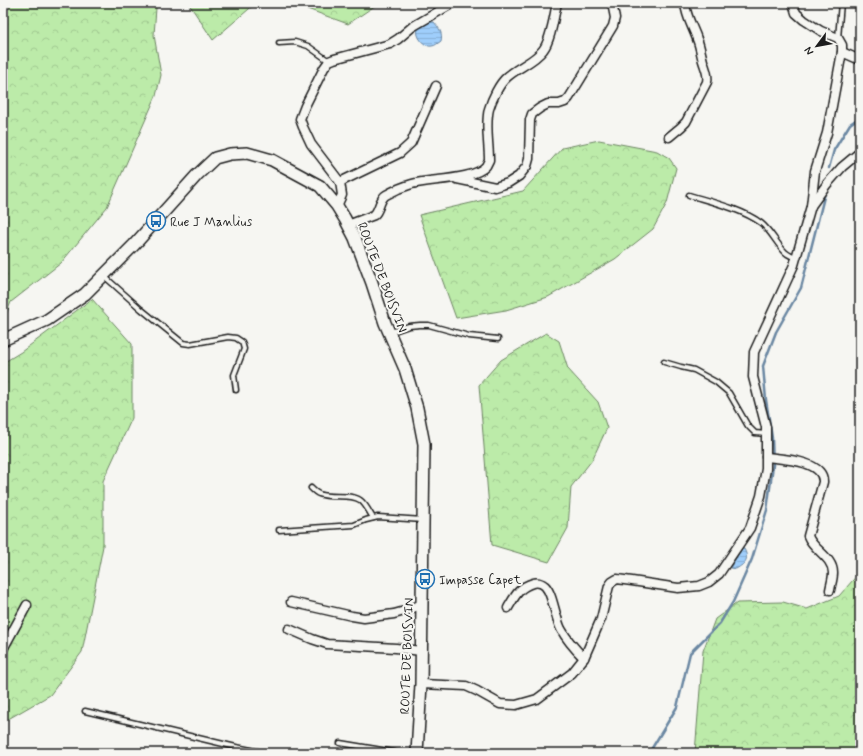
<svg xmlns="http://www.w3.org/2000/svg" width="863" height="756" viewBox="0 0 863 756" font-family="Mynerve,sans-serif">
  <style>
    .forest { fill: url(#forest-crowns); stroke: #6c8462 }
    .water { fill: url(#water-rules); stroke: #6b87a2 }
    .lines { fill: none; stroke-linecap: round; stroke-linejoin: round }
    .stream { stroke: #6b87a2; stroke-width: 2.5 }
    .service-casing { stroke: #1c1c1c; stroke-width: 7 }
    .minor-casing { stroke: #1c1c1c; stroke-width: 11 }
    .secondary-casing { stroke: #1c1c1c; stroke-width: 14 }
    .service { stroke: #f6f6f2; stroke-width: 4 }
    .minor { stroke: #f6f6f2; stroke-width: 8 }
    .secondary { stroke: #f6f6f2; stroke-width: 11 }
    .labels { text-anchor: middle; stroke-width: 4; stroke-linejoin: round; paint-order: stroke }
    .poi-label { font-size: 13px; fill: #1c1c1c; stroke: #f6f6f2; text-anchor: start }
    .street-label { font-size: 13px; fill: #1c1c1c; stroke: #f6f6f2 }
  </style>
  <defs>
    <pattern id="forest-crowns" width="20" height="18" patternUnits="userSpaceOnUse"><rect width="20" height="18" fill="#bceba9"/><path d="M2 6a3 3 0 1 1 6 0M12 15a3 3 0 1 1 6 0" fill="none" stroke="#a1c991"/></pattern>
    <pattern id="water-rules" width="6" height="5" patternUnits="userSpaceOnUse"><rect width="6" height="5" fill="#9fcefb"/><path d="M0 2.5h6" fill="none" stroke="#88b0d7"/></pattern>
  </defs>
  <rect width="100%" height="100%" fill="#f6f6f2"/>
  <filter id="ink" filterUnits="userSpaceOnUse"><feTurbulence type="fractalNoise" baseFrequency=".025" numOctaves="2"/><feDisplacementMap in="SourceGraphic" scale="8" xChannelSelector="R" yChannelSelector="G"/><feConvolveMatrix kernelMatrix="1 2 1 2 8 2 1 2 1" color-interpolation-filters="sRGB"/></filter>
  <g filter="url(#ink)">
    <g class="forest">
      <path d="M3 3H160L156 8 154 35 161 75 156 96 107 207 61 263 11 302 3 322Z"/>
      <path d="M187 3H256L213 40 191 7Z"/>
      <path d="M291 3H379L348 24Z"/>
      <path d="M599 140 657 151 669 158 676 168 667 203 653 229 615 259 548 297 506 310 456 318 419 215 523 191 562 148Z"/>
      <path d="M92 299 132 344V418L103 481V546L82 652 50 695 3 722V363L21 352Z"/>
      <path d="M546 333 559 341 568 369 598 402 607 428 592 460 571 487 568 528 549 562 492 545 479 385 501 360Z"/>
      <path d="M860 572V748L850 753H695L703 651 715 619 737 603 783 602 807 609 839 596Z"/>
    </g>
    <g class="water">
      <path d="M424 22H434C439 28 443 33 441 41 438 43 435 46 432 46 425 48 415 36 418 29 419 26 422 24 424 22Z"/>
      <path d="M743 547C750 559 746 563 736 569L730 568Z"/>
    </g>
    <g class="lines">
      <g class="stream">
        <path d="M829 168 834 150 850 124 860 117"/>
        <path d="M649 753 677 707 690 653 720 623 733 602 752 559 767 510 773 465 772 438 766 400 763 366 776 332 801 288 825 193"/>
      </g>
      <g class="service-casing">
        <g id="service">
          <path d="M838 38 841 3"/>
          <path d="M279 43 295 42 308 46 329 61"/>
          <path d="M689 195C712 202 742 209 761 223 771 231 776 243 785 252 788 255 792 256 796 259"/>
          <path d="M104 276 141 309 183 343 190 344 228 337 236 338 242 342 244 349 234 375 236 390"/>
          <path d="M391 332 409 326 420 325H429L469 336 498 339"/>
          <path d="M664 362 681 367 694 370 716 382 729 393 748 426 755 433 766 434"/>
          <path d="M311 488C313 490 316 493 319 494 330 499 350 493 360 500 365 503 370 513 373 518"/>
          <path d="M279 530 354 525 366 520 378 517 423 520"/>
          <path d="M85 711 236 747 267 753"/>
          <path d="M340 743 400 753"/>
        </g>
      </g>
      <g class="minor-casing">
        <g id="minor">
          <path d="M793 3 796 13 804 20 821 31 838 38 842 45V52L827 133 815 171 811 206"/>
          <path d="M842 52 860 60"/>
          <path d="M669 137 681 127 686 122 707 82C709 75 705 68 703 61 701 54 700 46 697 39 693 27 686 17 685 3"/>
          <path d="M457 179 495 187 508 183 519 176 527 166 529 159 530 120 532 114 540 108 548 104H559L565 102 569 98 613 26 615 18 612 3"/>
          <path d="M340 182 400 153 411 143 436 86"/>
          <path d="M337 206 342 195 340 182 311 144 303 127 300 119 305 106 324 68 329 61 334 59 390 44 398 39 412 27 453 3"/>
          <path d="M348 225 374 215C380 210 379 199 386 195 393 191 405 186 412 184 430 179 474 180 486 166 487 164 488 162 489 160 489 143 485 125 489 109 492 99 499 84 507 77 518 67 534 62 543 50 551 40 554 16 557 3"/>
          <path d="M766 457C781 459 824 460 823 482L808 536C813 550 833 557 833 573 833 579 831 584 830 590"/>
          <path d="M291 602 352 616 364 618 394 614 408 610 422 604"/>
          <path d="M508 608C515 596 519 587 533 583 537 582 542 583 545 586 553 594 555 617 561 629 567 640 575 649 584 658"/>
          <path d="M289 629 312 639 327 644 396 648 421 651"/>
          <path d="M3 649 27 605"/>
          <path d="M421 684 466 686 477 691 500 704 516 705 537 699 572 673 584 658 601 619 609 586 612 582 617 579 632 581 678 588 699 586 709 582 719 574 750 528 761 496 766 469V427L753 377 754 352 794 265 811 206 827 184 842 167 860 152"/>
        </g>
      </g>
      <g class="secondary-casing">
        <path id="secondary" d="M3 340 47 320 85 294 134 245 197 175 215 158 230 154 247 153 272 160 320 186 337 206 345 219 355 238 372 283 385 323 405 369 417 408 424 444 421 684 417 753"/>
      </g>
      <use href="#service" class="service"/>
      <use href="#minor" class="minor"/>
      <use href="#secondary" class="secondary"/>
    </g>
  </g>
  <defs>
    <g id="bus-ring" transform="scale(1)"><circle r="9.5" fill="#f6f6f2" stroke="#1f6fb2" stroke-width="1.5"/><path d="M-5-6H5V4H4V6H2V4H-2V6H-4V4H-5ZM-3.5-4V0h7V-4ZM-3.5 1.2v1.5H-2V1.2ZM2 1.2v1.5H3.5V1.2Z" fill="#1f6fb2"/></g>
  </defs>
  <g fill-rule="evenodd">
    <use href="#bus-ring" x="156" y="221"/>
    <use href="#bus-ring" x="425" y="579"/>
  </g>
  <g class="labels">
    <g class="poi-label">
      <text x="170" y="226">Rue J Manlius</text>
      <text x="439" y="584">Impasse Capet</text>
    </g>
    <g class="street-label">
      <text transform="translate(383 277) rotate(69)" y="5">ROUTE DE BOISVIN</text>
      <text transform="translate(406 656) rotate(-88)" y="5">ROUTE DE BOISVIN</text>
    </g>
  </g>
  <rect width="863" height="756" fill="none" stroke="#f6f6f2" stroke-width="16"/>
  <rect x="8" y="8" width="847" height="740" fill="none" stroke="#1c1c1c" stroke-width="1.5" filter="url(#ink)"/>
  <g transform="translate(817 46) rotate(238)" stroke="#f6f6f2" stroke-width="3" paint-order="stroke">
  <path d="M0-3L7 15L0 10L-7 15Z" fill="#1c1c1c"/>
  <text y="-6" font-size="11" font-weight="bold" text-anchor="middle" fill="#1c1c1c">N</text>
  </g>
</svg>
